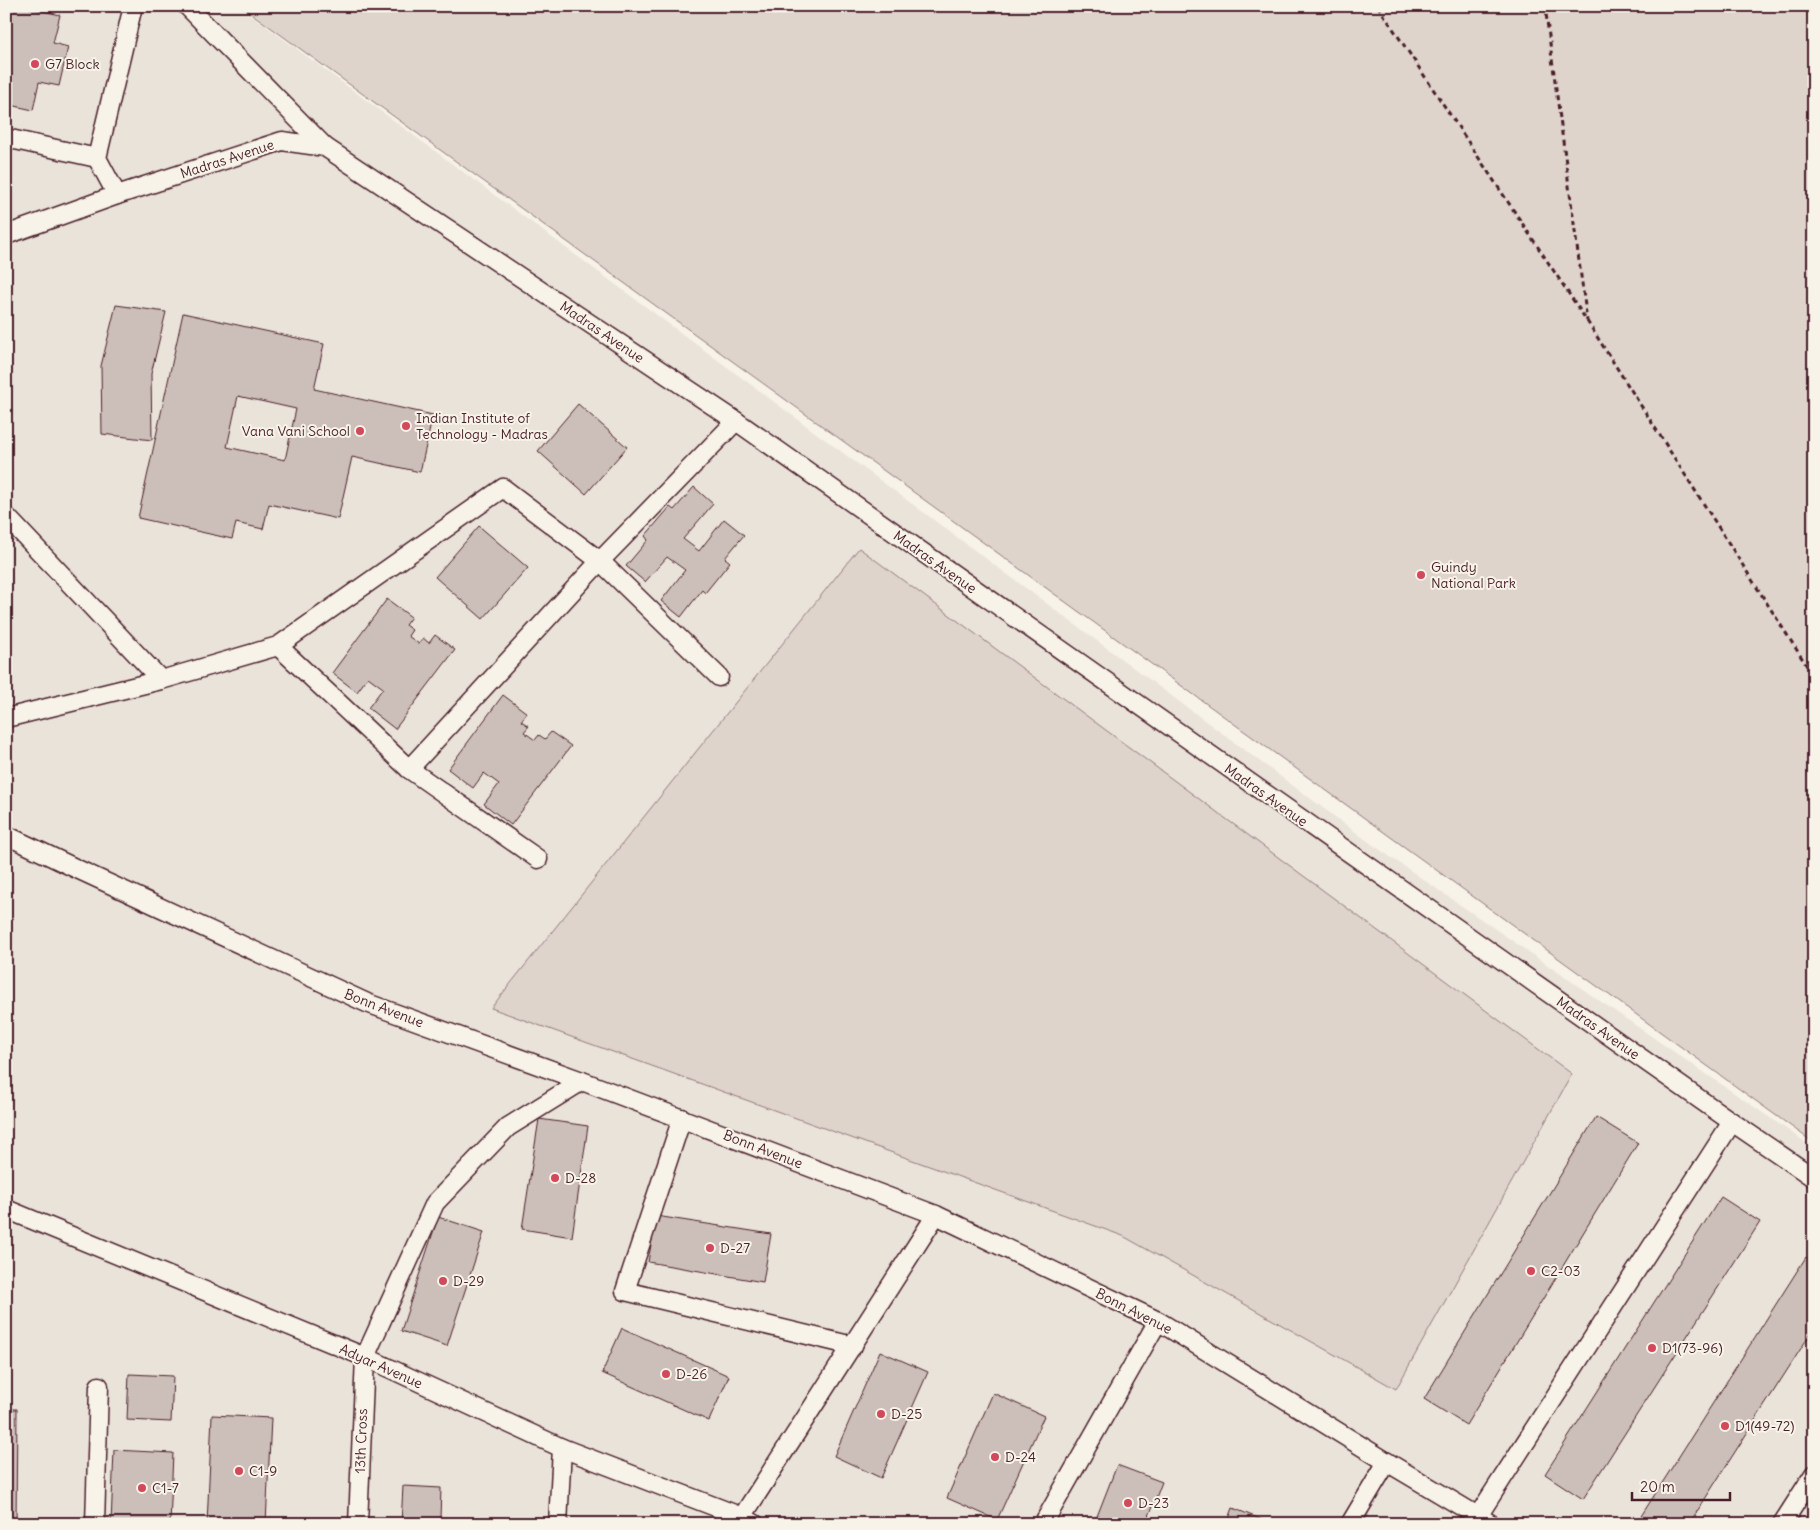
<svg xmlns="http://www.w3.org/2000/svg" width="1820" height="1530" viewBox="0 0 1820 1530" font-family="Delius,sans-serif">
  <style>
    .built { fill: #eae3da }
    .green { fill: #ded4cc; stroke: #947a7c }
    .building { fill: #ccbfb9; stroke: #4a1f2b; fill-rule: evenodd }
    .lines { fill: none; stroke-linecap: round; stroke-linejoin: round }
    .service-casing { stroke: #4a1f2b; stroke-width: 21 }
    .path { stroke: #4a1f2b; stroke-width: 3; stroke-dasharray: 5 4; stroke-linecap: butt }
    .service { stroke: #f7f3e8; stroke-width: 18 }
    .poi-dot { fill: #d1495b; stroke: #f7f3e8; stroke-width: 2 }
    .labels { text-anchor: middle; stroke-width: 4; stroke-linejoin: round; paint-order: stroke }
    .poi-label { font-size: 14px; fill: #4a1f2b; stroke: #f7f3e8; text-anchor: start }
    .street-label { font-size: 14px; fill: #4a1f2b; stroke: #f7f3e8 }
  </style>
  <rect width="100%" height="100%" fill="#f7f3e8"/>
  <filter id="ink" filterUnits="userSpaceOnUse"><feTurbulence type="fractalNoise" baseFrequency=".02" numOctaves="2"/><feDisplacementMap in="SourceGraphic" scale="10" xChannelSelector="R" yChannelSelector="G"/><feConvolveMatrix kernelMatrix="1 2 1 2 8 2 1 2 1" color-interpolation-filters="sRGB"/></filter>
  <g filter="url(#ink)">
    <path class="built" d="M6 6H239L1373 845 1814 1148V1524H6Z"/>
    <g class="green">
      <path d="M241 6H1814V1143Z"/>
      <path d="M859 548 1572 1074 1396 1389 1123 1236 491 1008Z"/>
    </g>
    <g class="building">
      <path d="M6 6H21L60 15 53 43 68 47 59 86 39 82 33 110 6 104Z"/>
      <path d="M116 305 166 312 151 374 152 440 102 434 101 366Z"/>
      <path d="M183 313 324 344 314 389 433 415 420 472 352 457 338 519 269 504 263 529 236 523 232 539 138 518ZM238 396 296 409 285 460 227 447Z"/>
      <path d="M578 404 627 447 586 494 538 451Z"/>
      <path d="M694 487 713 504 683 539 699 551 724 519 744 535 725 558 730 562 705 593 702 590 681 617 661 601 685 570 667 557 645 582 626 566 648 540 645 536 670 507 674 510Z"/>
      <path d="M479 526 528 568 483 619 435 577Z"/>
      <path d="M387 599 411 617 405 625 412 630 408 636 419 644 423 638 429 643 435 635 455 650 395 729 368 708 383 688 368 677 357 692 332 673Z"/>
      <path d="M503 695 527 713 521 721 529 726 524 732 535 740 539 735 545 739 551 732 571 746 511 825 484 804 499 784 484 773 473 788 448 769Z"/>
      <path d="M1596 1117 1638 1143 1466 1425 1424 1399Z"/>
      <path d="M539 1119 588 1126 572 1237 522 1229Z"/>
      <path d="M1721 1197 1760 1222 1583 1499 1545 1474Z"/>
      <path d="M656 1216 771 1234 763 1282 648 1262Z"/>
      <path d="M438 1217 484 1232 447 1346 401 1331Z"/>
      <path d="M1806 1257 1814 1262V1328L1689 1524H1636Z"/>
      <path d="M622 1328 729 1376 709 1421 602 1373Z"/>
      <path d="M880 1351 928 1372 881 1478 834 1456Z"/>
      <path d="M129 1374 173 1376 171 1422 127 1420Z"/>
      <path d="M993 1393 1044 1416 997 1520 947 1498Z"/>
      <path d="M6 1409H17L16 1524H6Z"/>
      <path d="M212 1415 271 1418 266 1524H207Z"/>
      <path d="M114 1450 173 1453 170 1524H111Z"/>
      <path d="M1117 1465 1162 1482 1146 1524H1094Z"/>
      <path d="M403 1486 441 1488 440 1518 448 1519V1524H401Z"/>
      <path d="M1233 1508 1272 1524H1227Z"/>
      <path d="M1814 1512V1524H1806Z"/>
    </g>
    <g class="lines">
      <g class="service-casing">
        <g id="service">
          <path d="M187 6 325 147"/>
          <path d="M6 138 97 158"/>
          <path d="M117 195 97 158 133 6"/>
          <path d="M6 235 117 195 282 141 325 147 736 421 1732 1122 1814 1178"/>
          <path d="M6 516 161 680"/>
          <path d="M278 646 409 769 538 859"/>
          <path d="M6 718 161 680 278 646 503 488 600 561 719 677"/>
          <path d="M409 769 600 561 736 421"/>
          <path d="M6 835 75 868 367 1003 582 1081 936 1215 1158 1321 1387 1462 1491 1524"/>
          <path d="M682 1118 625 1291 853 1346"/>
          <path d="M6 1209 365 1357 562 1448 742 1517 755 1524"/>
          <path d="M1478 1516 1732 1122"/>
          <path d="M742 1517 936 1215"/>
          <path d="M95 1524 99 1386"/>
          <path d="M358 1524 365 1357 435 1203 508 1127 582 1081"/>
          <path d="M558 1524 562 1448"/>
          <path d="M1043 1524 1158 1321"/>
          <path d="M1350 1524 1387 1462"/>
          <path d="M1782 1524 1814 1474"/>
        </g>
      </g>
      <g class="path">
        <path d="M1378 6 1587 321 1814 677"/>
        <path d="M1545 6 1587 321"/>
      </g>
      <use href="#service" class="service"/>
    </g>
  </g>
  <g class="poi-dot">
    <circle cx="35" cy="64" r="5"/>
    <circle cx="406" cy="426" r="5"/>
    <circle cx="360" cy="431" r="5"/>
    <circle cx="1421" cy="575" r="5"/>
    <circle cx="555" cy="1178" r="5"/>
    <circle cx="710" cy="1248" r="5"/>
    <circle cx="1531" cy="1271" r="5"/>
    <circle cx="443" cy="1281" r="5"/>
    <circle cx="1652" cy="1348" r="5"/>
    <circle cx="666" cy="1374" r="5"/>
    <circle cx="881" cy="1414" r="5"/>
    <circle cx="1725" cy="1426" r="5"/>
    <circle cx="995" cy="1457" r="5"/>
    <circle cx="239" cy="1471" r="5"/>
    <circle cx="142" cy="1488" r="5"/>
    <circle cx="1128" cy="1503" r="5"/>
  </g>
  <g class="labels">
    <g class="poi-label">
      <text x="45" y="69">G7 Block</text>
      <text x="416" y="423">Indian Institute of<tspan x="416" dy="16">Technology - Madras</tspan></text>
      <text x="350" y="436" text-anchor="end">Vana Vani School</text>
      <text x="1431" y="572">Guindy<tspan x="1431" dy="16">National Park</tspan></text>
      <text x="565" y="1183">D-28</text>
      <text x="720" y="1253">D-27</text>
      <text x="1541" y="1276">C2-03</text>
      <text x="453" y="1286">D-29</text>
      <text x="1662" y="1353">D1(73-96)</text>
      <text x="676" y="1379">D-26</text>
      <text x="891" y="1419">D-25</text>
      <text x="1735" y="1431">D1(49-72)</text>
      <text x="1005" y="1462">D-24</text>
      <text x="249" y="1476">C1-9</text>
      <text x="152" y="1493">C1-7</text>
      <text x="1138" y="1508">D-23</text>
    </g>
    <g class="street-label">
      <text transform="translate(227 159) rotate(-18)" y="5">Madras Avenue</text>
      <text transform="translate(602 332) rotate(34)" y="5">Madras Avenue</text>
      <text transform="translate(935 562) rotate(35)" y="5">Madras Avenue</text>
      <text transform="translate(1266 795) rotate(35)" y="5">Madras Avenue</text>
      <text transform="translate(384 1008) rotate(21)" y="5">Bonn Avenue</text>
      <text transform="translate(1598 1028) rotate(35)" y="5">Madras Avenue</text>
      <text transform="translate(763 1149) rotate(21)" y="5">Bonn Avenue</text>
      <text transform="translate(1134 1311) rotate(27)" y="5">Bonn Avenue</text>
      <text transform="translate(381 1366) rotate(24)" y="5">Adyar Avenue</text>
      <text transform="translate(361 1441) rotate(-88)" y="5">13th Cross</text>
    </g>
  </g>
  <rect width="1820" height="1530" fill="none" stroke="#f7f3e8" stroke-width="25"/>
  <rect x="12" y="12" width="1795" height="1505" fill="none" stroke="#4a1f2b" stroke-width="2" filter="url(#ink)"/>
  <path d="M1632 1492v8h98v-8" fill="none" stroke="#4a1f2b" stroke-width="2.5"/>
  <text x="1640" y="1492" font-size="15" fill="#4a1f2b" stroke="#f7f3e8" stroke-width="4" paint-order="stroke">20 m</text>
</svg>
